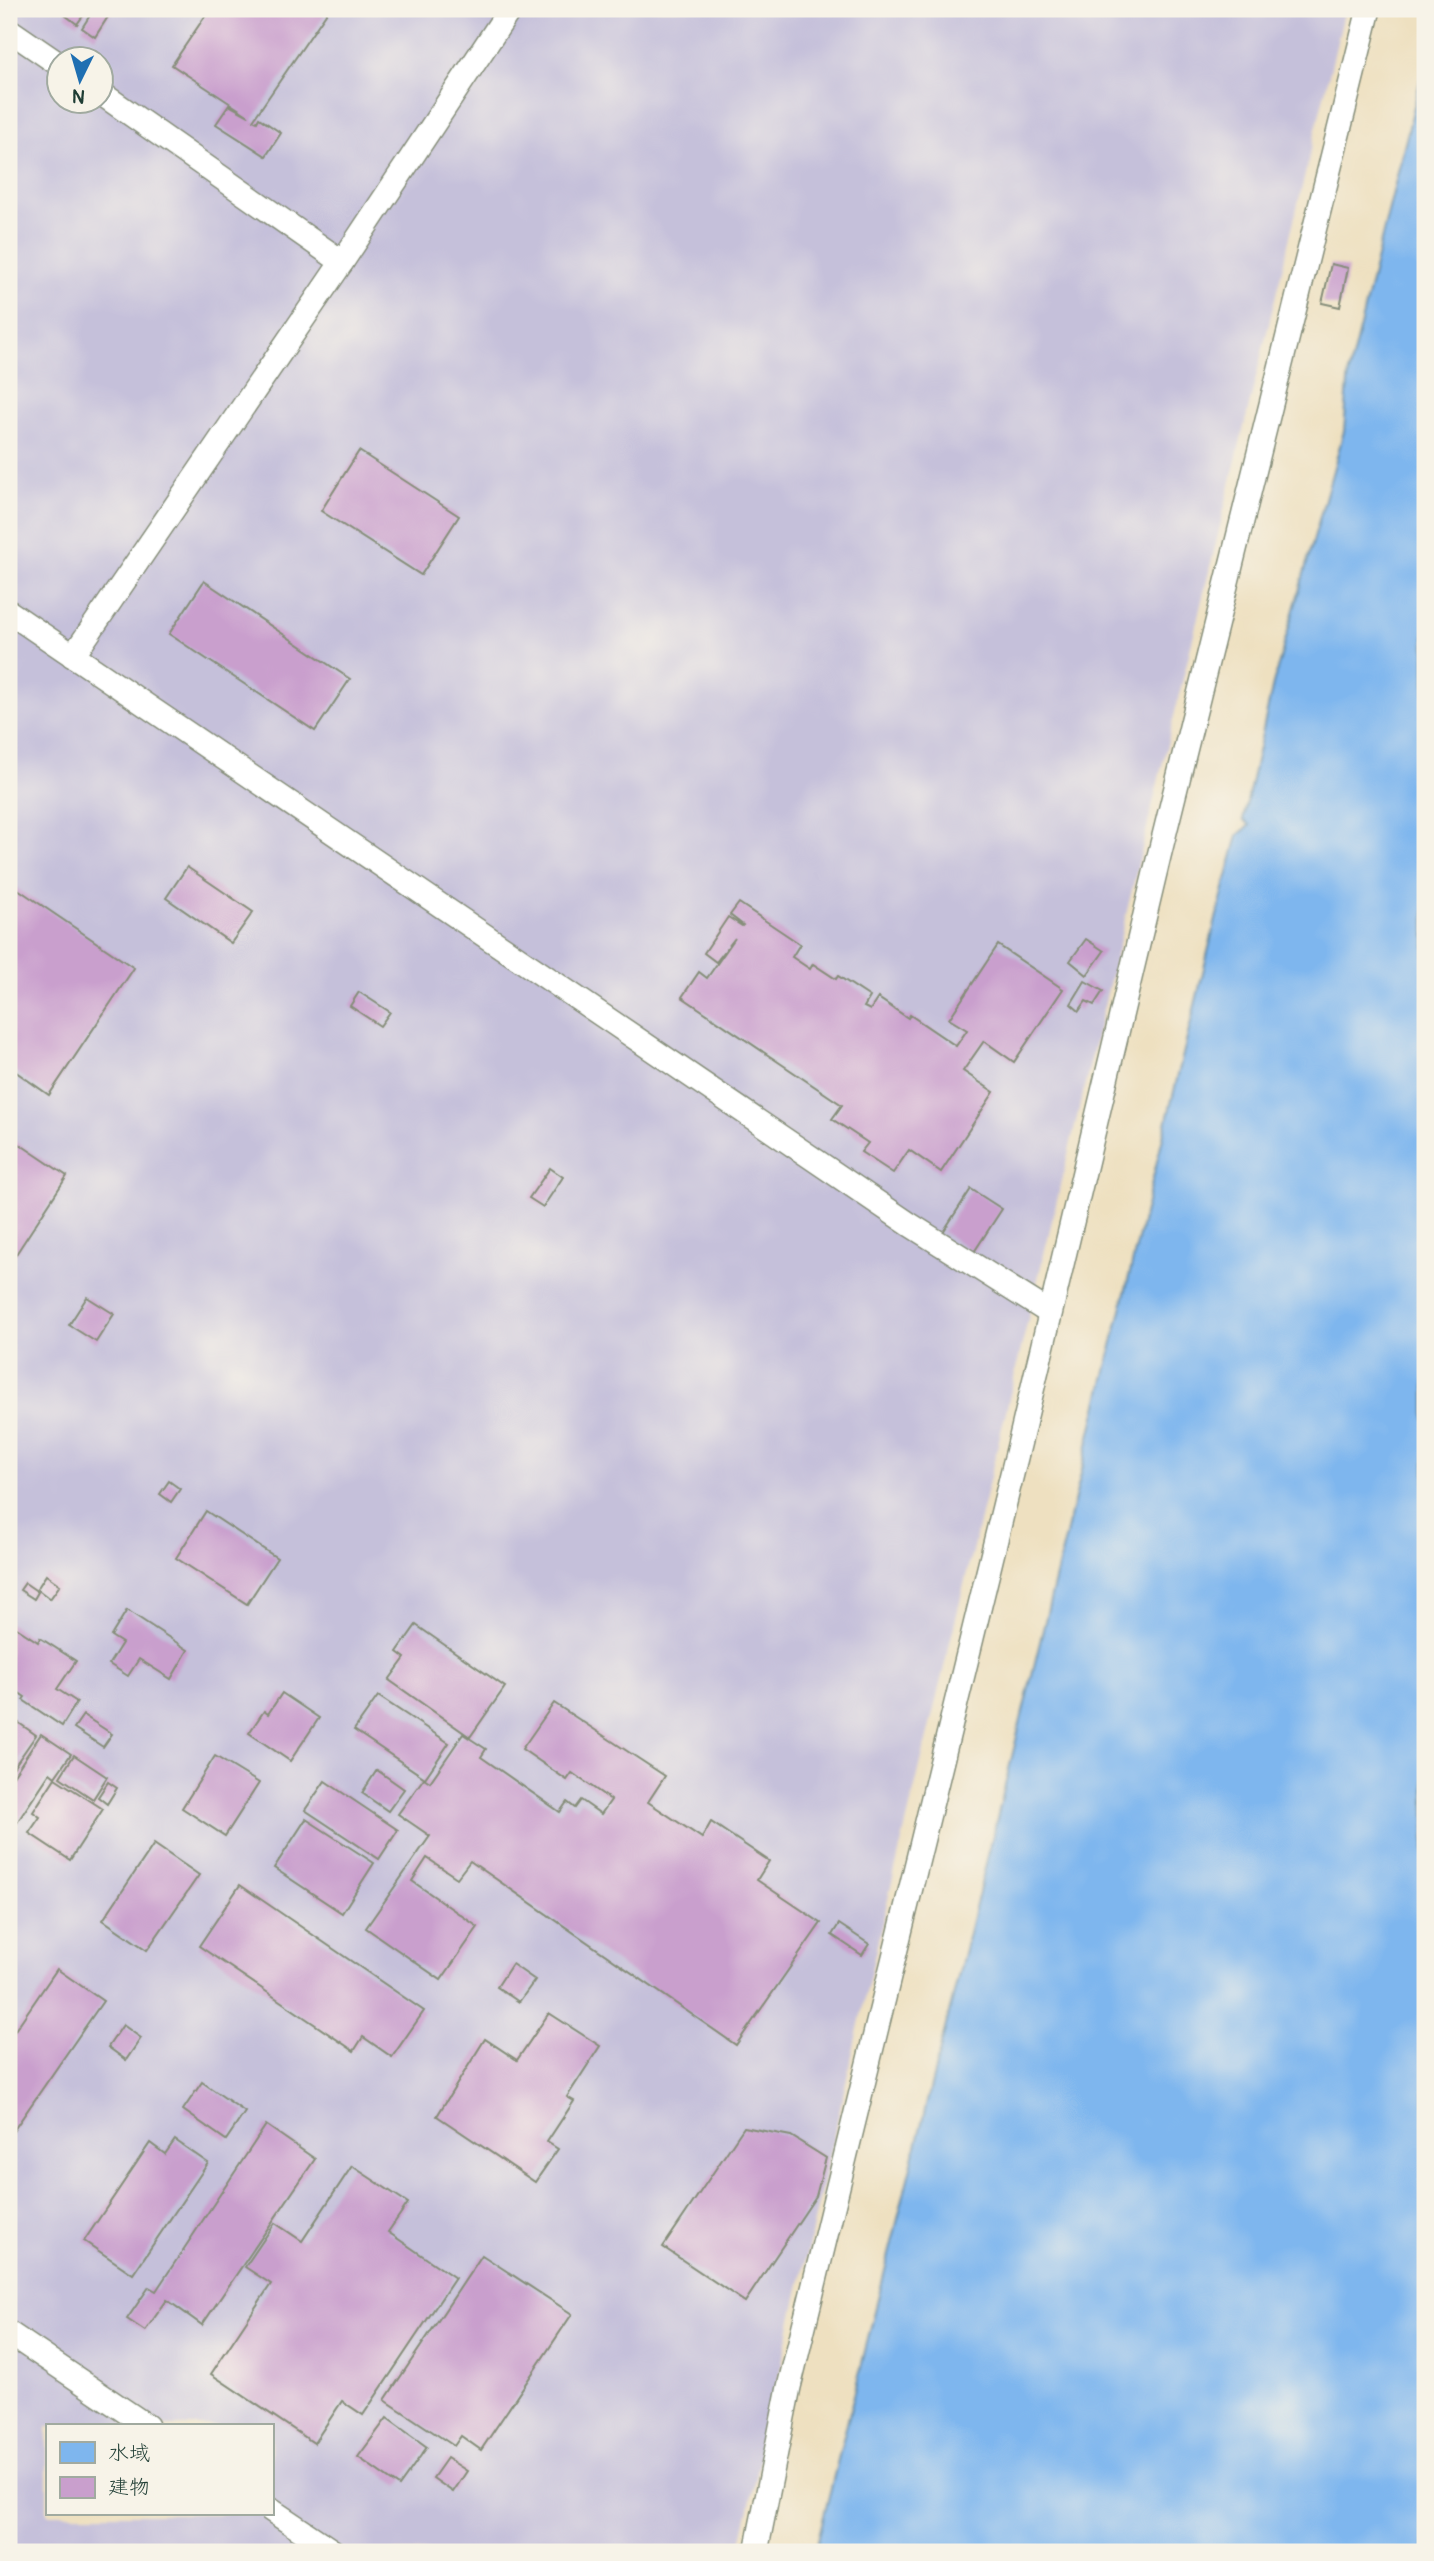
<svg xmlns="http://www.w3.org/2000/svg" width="1434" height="2561" viewBox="0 0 1434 2561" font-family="Pangolin,'Klee One',sans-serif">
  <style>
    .industrial { fill: #c5c0da; fill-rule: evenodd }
    .water { fill: #7eb6ee; stroke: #4e7a91; stroke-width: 2 }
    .building { fill: #c99fcd }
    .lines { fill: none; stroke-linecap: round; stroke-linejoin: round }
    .service-casing { stroke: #868e7a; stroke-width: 26 }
    .service { stroke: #fff; stroke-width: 23 }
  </style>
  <rect width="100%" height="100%" fill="#f7f3e8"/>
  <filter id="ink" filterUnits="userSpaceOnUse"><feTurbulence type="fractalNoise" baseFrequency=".0143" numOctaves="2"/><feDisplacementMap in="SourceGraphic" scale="14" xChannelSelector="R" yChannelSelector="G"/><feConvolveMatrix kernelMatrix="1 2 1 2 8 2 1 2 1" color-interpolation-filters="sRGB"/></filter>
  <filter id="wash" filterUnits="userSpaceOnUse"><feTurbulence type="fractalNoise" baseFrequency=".00686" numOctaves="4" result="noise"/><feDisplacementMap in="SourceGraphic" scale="28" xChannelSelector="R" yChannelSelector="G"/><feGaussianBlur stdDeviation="1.57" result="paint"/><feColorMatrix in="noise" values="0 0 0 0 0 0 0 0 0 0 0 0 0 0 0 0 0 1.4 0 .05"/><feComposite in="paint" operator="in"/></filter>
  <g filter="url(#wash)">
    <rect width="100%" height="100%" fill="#eee0c0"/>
    <path class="industrial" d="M9 9H1345L880 1932 739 2552H9ZM60 60H102V102H60ZM47 2426H271V2514H47Z"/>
    <path class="water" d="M1425 62V2552H815L973 1917 1215 923 1238 835 1250 825 1243 820 1273 684 1344 431 1349 371Z"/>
    <g id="blocks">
      <g class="building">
        <path d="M70 9H88L77 24 65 15Z"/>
        <path d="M94 9H106L111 12 95 37 82 28Z"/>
        <path d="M210 9H329L253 120 257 122 259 118 281 133 266 156 216 124 229 105 249 116 172 65Z"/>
        <path d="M1331 264 1348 268 1340 307 1322 303Z"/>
        <path d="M359 451 459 516 421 575 321 511Z"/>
        <path d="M204 581 350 679 315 731 169 634Z"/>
        <path d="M187 867 253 912 231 943 166 898Z"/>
        <path d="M9 883 134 968 49 1095 9 1067Z"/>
        <path d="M739 903 800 944 792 957 810 969 813 964 836 979 838 976 870 997 864 1007 870 1010 878 998 908 1018 910 1015 956 1046 967 1030 949 1019 998 945 1063 989 1014 1062 984 1041 963 1071 994 1092 941 1172 909 1150 893 1173 861 1152 868 1143 832 1119 842 1105 682 997 699 972 707 978 735 938 716 962 704 953 728 917 742 926 743 925 730 915Z"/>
        <path d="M1086 939 1104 951 1087 975 1070 961Z"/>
        <path d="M1085 981 1103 991 1094 1005 1086 1001 1079 1011 1071 1004Z"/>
        <path d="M359 992 390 1012 380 1026 350 1006Z"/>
        <path d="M9 1137 67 1176 9 1265Z"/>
        <path d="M550 1168 563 1177 543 1207 529 1198Z"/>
        <path d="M971 1189 1002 1209 974 1252 943 1232Z"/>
        <path d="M87 1297 114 1314 96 1342 69 1325Z"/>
        <path d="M169 1481 180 1489 171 1502 160 1494Z"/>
        <path d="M206 1511 277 1558 247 1604 176 1558Z"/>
        <path d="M46 1575 60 1585 50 1599 37 1589Z"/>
        <path d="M25 1583 38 1592 34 1599 20 1590Z"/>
        <path d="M127 1610 188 1650 171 1679 139 1659 128 1676 109 1664 122 1643 111 1636Z"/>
        <path d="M9 1623 38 1642 40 1638 76 1661 57 1689 77 1702 62 1726 23 1700 25 1697 9 1686Z"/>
        <path d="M416 1625 505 1687 470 1737 389 1680 405 1658 397 1652Z"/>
        <path d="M282 1693 319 1718 290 1761 249 1733 264 1711 268 1714Z"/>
        <path d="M378 1696 449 1743 425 1778 354 1730Z"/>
        <path d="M554 1703 665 1776 648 1802 702 1838 711 1822 769 1861 757 1880 821 1923 736 2045 470 1861 457 1878 427 1858 412 1881 478 1927 441 1980 366 1928 430 1836 398 1814 424 1778 430 1782 463 1734 486 1749 481 1757 560 1812 567 1802 575 1808 581 1800 601 1814 611 1800 572 1773 567 1780 522 1749Z"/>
        <path d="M83 1715 112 1734 103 1747 74 1728Z"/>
        <path d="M9 1716 36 1735 11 1771 9 1770Z"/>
        <path d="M41 1734 71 1754 55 1777 50 1773 16 1824 9 1818V1773L13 1776Z"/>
        <path d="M74 1755 107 1777 93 1799 60 1777Z"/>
        <path d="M215 1756 259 1783 225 1836 182 1808Z"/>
        <path d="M377 1770 404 1789 388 1811 362 1793Z"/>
        <path d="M55 1778 103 1809 70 1860 29 1833 40 1817 33 1812Z"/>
        <path d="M325 1781 398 1830 379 1859 305 1810Z"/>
        <path d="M108 1782 117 1788 107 1804 98 1797Z"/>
        <path d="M306 1819 374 1863 342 1913 274 1868Z"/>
        <path d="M154 1844 199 1875 147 1950 103 1920Z"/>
        <path d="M240 1885 424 2011 392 2057 363 2037 354 2051 199 1946Z"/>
        <path d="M839 1924 869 1944 862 1955 832 1935Z"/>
        <path d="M512 1964 535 1980 519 2002 497 1987Z"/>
        <path d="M57 1969 103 2001 9 2137V2039Z"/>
        <path d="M549 2013 600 2046 567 2097 574 2101 547 2142 558 2149 535 2182 437 2116 485 2039 517 2060Z"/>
        <path d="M123 2025 141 2038 126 2060 108 2047Z"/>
        <path d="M202 2082 245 2112 226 2140 183 2110Z"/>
        <path d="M266 2125 315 2159 202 2325 167 2300 145 2331 127 2319 149 2287 156 2291Z"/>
        <path d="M744 2127 791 2136 826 2158 816 2196 745 2302 663 2247Z"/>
        <path d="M175 2140 208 2163 133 2274 84 2241 150 2143 165 2154Z"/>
        <path d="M352 2166 408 2203 388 2232 455 2278 363 2415 342 2401 314 2443 211 2374 271 2284 245 2267 275 2223 302 2241Z"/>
        <path d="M482 2255 572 2314 481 2450 461 2436 454 2446 385 2400Z"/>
        <path d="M387 2418 427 2447 399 2486 358 2457Z"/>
        <path d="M447 2458 467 2471 453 2492 433 2478Z"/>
      </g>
    </g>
  </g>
  <g filter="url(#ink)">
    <use href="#blocks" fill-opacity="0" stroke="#868e7a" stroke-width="2"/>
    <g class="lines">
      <g class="service-casing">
        <g id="service">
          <path d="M9 30 60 65"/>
          <path d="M102 94 342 262"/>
          <path d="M9 612 909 1224 1050 1313"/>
          <path d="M73 656 342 262 510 9"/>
          <path d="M9 2333 147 2426"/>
          <path d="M271 2510 334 2552"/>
          <path d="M756 2552 789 2387 1021 1437 1159 856 1369 9"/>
        </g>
      </g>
      <use href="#service" class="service"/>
    </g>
  </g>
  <rect width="1434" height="2561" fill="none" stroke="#f7f3e8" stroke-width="35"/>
  <rect x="46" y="2424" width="228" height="91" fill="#f7f3e8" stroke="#a1aaa0" stroke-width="2"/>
  <rect x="60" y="2442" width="35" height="21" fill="#7eb6ee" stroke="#a1aaa0" stroke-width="2"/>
  <text x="108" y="2460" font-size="21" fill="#1f3d34">水域</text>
  <rect x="60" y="2477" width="35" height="21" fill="#c99fcd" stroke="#a1aaa0" stroke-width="2"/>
  <text x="108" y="2494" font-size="21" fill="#1f3d34">建物</text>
  <g transform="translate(80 80) rotate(185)"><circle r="33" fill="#f7f3e8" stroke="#a1aaa0" stroke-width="2"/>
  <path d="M0-5L12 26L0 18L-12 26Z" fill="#1f6fb2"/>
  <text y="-10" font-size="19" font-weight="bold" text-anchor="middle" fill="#1f3d34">N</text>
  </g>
</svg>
